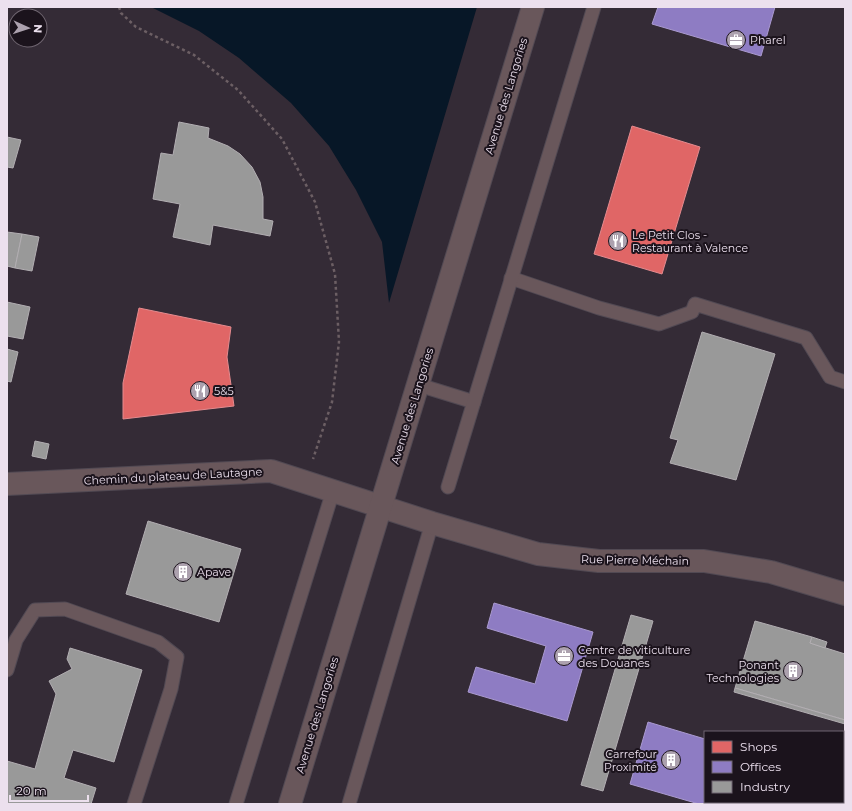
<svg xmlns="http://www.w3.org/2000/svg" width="852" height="811" viewBox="0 0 852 811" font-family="Montserrat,sans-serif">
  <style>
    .water { fill: #071727 }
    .shops { fill: #e06666; stroke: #e48b8f }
    .offices { fill: #8e7cc3; stroke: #aa9ad0 }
    .industry { fill: #999; stroke: #b2aeb2 }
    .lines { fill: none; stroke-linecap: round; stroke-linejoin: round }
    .lane-casing { stroke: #514953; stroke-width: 15 }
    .street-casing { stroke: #514953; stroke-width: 24 }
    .path { stroke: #6c5f64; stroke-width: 2.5; stroke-dasharray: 3 3; stroke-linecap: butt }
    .lane { stroke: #69575b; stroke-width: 13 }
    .street { stroke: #69575b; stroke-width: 22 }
    .labels { text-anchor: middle; stroke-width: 4; stroke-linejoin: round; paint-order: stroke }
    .poi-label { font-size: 11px; fill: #ece0ee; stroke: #1b131c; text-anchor: start }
    .street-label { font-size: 11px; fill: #ece0ee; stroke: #1b131c }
  </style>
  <rect width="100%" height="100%" fill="#342b36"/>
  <path class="water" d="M151 7H477L389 303 382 242 356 190 329 146 291 103 239 58 199 31Z"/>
  <g class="shops">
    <path d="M632 126 700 147 662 274 594 254Z"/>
    <path d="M139 308 231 327 227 357 234 406 123 419V383Z"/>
  </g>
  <g class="offices">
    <path d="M658 7H775L761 56 652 24Z"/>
    <path d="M494 603 593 632 567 721 468 692 476 667 535 684 546 646 487 628Z"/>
    <path d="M648 722 705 739V802H843V780H845V804H699L630 784Z"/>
  </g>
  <g class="industry">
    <path d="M179 122 209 128 208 138 228 146 240 154 252 167 260 182 263 197V219L273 221 270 236 213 225 210 245 173 237 180 204 153 199 161 153 173 155Z"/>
    <path d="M7 137 21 140 13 168 7 167Z"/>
    <path d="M7 232 22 234 15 268 7 266Z"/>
    <path d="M22 234 39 237 32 271 15 268Z"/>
    <path d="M7 302 30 307 23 339 7 336Z"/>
    <path d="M702 332 775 354 736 480 670 463 678 440 670 438Z"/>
    <path d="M7 349 18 352 11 382 7 381Z"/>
    <path d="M35 441 49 444 46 459 32 456Z"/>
    <path d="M148 521 241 549 219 622 126 594Z"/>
    <path d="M631 615 653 621 603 791 581 785Z"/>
    <path d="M755 621 812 637 810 643 845 654V720L735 688Z"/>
    <path d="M812 637 827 642 825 648 810 643Z"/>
    <path d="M70 648 142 670 114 762 73 750 64 778 96 788 91 804H7V761L35 769 56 694 49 681 72 669 67 659Z"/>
    <path d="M735 688 845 720V724L734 692Z"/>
  </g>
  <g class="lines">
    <g class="lane-casing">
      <g id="lane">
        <path d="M511 278 599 308 659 324 692 312 695 304 806 338 830 377 845 382"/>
        <path d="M419 385 474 402"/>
        <path d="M448 487 594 7"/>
        <path d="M7 670 16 640 35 610 65 609 158 642 177 657 171 689 134 804"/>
        <path d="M236 804 333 491"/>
        <path d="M349 804 432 523"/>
      </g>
    </g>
    <g class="street-casing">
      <g id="street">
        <path d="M7 484 271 471 432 523 538 554 599 561H704L771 572 845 594"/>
        <path d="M290 804 533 7"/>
      </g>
    </g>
    <path class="path" d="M119 7 121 13 136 27 194 55 238 90 282 139 315 202 335 274 339 342 332 402 313 459"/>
    <use href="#lane" class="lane"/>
    <use href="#street" class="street"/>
  </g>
  <defs>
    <g id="office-disc" transform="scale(1)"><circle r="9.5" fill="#aca1ae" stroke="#1b131c"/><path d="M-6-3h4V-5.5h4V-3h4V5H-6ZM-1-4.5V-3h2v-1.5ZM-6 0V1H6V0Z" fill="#fff"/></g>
    <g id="restaurant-disc" transform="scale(1)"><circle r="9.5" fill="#aca1ae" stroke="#1b131c"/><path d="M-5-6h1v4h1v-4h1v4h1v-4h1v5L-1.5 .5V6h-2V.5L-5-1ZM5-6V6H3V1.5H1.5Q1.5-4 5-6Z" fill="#fff"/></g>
    <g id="building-disc" transform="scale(1)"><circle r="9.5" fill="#aca1ae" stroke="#1b131c"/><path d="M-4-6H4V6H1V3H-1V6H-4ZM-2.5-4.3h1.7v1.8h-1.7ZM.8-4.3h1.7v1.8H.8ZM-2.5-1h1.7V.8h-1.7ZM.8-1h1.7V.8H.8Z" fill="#fff"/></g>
  </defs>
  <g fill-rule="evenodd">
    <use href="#office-disc" x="736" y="40"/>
    <use href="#restaurant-disc" x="618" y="241"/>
    <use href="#restaurant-disc" x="200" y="391"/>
    <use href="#building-disc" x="183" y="572"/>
    <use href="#office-disc" x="564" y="656"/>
    <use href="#building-disc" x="793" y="671"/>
    <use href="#building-disc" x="671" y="760"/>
  </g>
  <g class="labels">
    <g class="poi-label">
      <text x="750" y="44">Pharel</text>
      <text x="632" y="239">Le Petit Clos -<tspan x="632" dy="13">Restaurant à Valence</tspan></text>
      <text x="214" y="395">5&amp;5</text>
      <text x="197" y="576">Apave</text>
      <text x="578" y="654">Centre de viticulture<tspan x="578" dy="13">des Douanes</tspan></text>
      <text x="779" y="669" text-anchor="end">Ponant<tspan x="779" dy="13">Technologies</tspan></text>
      <text x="657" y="758" text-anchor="end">Carrefour<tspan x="657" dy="13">Proximité</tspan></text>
    </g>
    <g class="street-label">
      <text transform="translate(506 96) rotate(-73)" y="4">Avenue des Langories</text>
      <text transform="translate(412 406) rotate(-73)" y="4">Avenue des Langories</text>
      <text transform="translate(173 476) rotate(-3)" y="4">Chemin du plateau de Lautagne</text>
      <text transform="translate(635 560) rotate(1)" y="4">Rue Pierre Méchain</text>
      <text transform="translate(317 715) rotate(-73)" y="4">Avenue des Langories</text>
    </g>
  </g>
  <rect width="852" height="811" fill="none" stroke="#ece0ee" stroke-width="16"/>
  <rect x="704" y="731" width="140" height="72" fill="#1b131c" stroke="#6f6570"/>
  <rect x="712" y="741" width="20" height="12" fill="#e06666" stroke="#6f6570"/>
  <text x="740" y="751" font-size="12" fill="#ece0ee">Shops</text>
  <rect x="712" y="761" width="20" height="12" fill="#8e7cc3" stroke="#6f6570"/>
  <text x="740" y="771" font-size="12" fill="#ece0ee">Offices</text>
  <rect x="712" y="781" width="20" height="12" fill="#999999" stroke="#6f6570"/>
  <text x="740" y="791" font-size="12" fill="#ece0ee">Industry</text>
  <g transform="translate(28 28) rotate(93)"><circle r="19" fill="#1b131c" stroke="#6f6570"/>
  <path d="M0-3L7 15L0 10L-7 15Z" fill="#aca1ae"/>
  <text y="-6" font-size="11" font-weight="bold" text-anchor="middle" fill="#ece0ee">N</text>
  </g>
  <path d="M10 795v6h78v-6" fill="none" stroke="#ece0ee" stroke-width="2"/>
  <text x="16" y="795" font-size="12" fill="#ece0ee" stroke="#1b131c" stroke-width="3" paint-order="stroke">20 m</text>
</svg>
